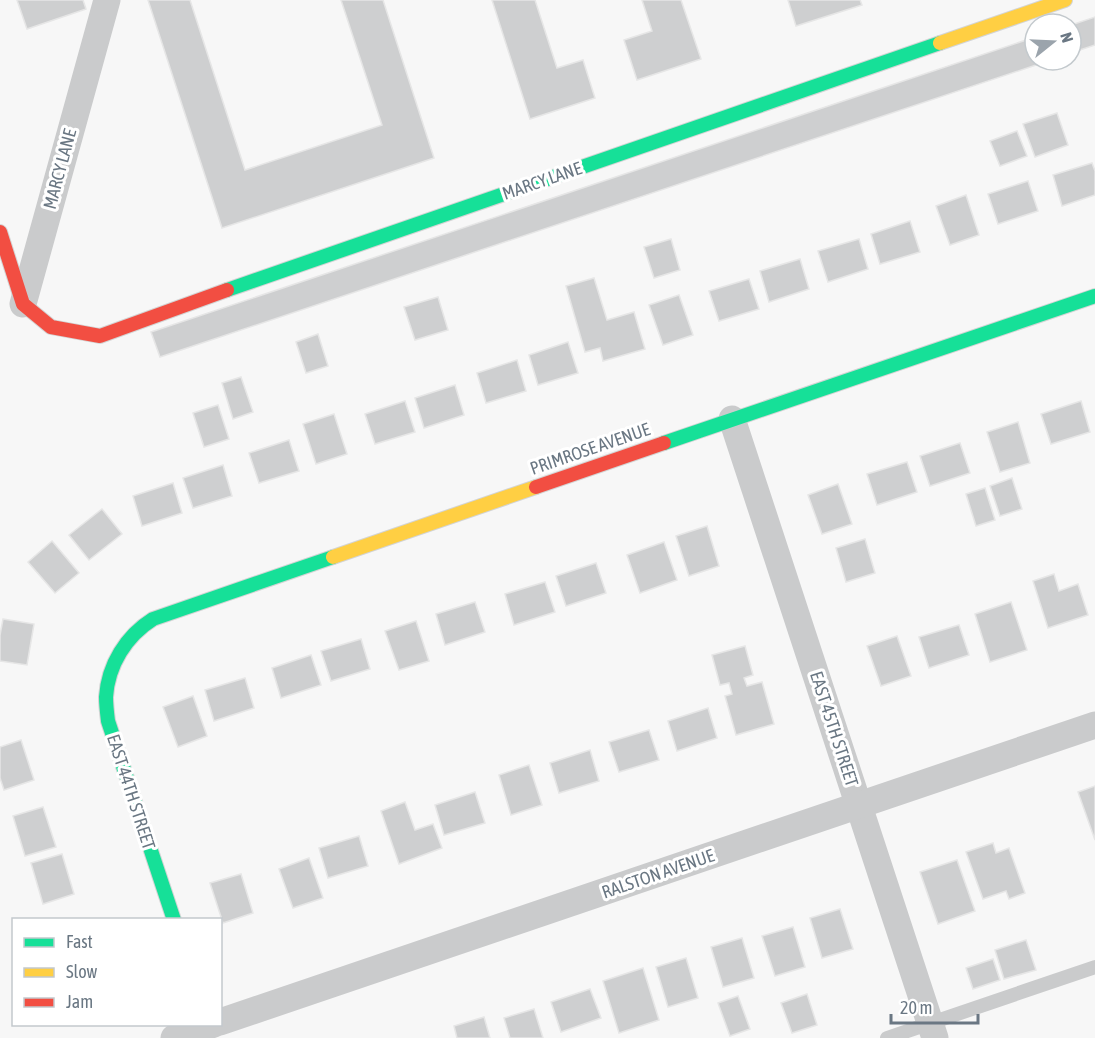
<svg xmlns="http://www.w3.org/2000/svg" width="1095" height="1038" viewBox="0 0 1095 1038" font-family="'Asap Condensed',sans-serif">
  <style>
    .building { fill: #cecfd0; stroke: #e6e6e6; stroke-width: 1.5 }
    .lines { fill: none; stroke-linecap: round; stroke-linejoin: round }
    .fast-casing { stroke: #d3d4d4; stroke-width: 16 }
    .slow-casing { stroke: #d3d4d4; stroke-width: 16 }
    .jam-casing { stroke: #d3d4d4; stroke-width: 16 }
    .lane { stroke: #cacbcc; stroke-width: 14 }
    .street { stroke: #cacbcc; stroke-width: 27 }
    .fast { stroke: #16e098; stroke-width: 14 }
    .slow { stroke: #ffcf43; stroke-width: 14 }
    .jam { stroke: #f24e42; stroke-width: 14 }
    .labels { text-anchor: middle; stroke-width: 6; stroke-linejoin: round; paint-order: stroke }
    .street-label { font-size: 18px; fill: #6a7783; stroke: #fff }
  </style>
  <rect width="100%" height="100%" fill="#f7f7f7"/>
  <g class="building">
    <path d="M17 0H83L86 9 27 29Z"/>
    <path d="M148 0H190L245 170 382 125 341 0H383L434 158 222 228Z"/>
    <path d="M492 0H535L557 68 583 60 595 98 530 119Z"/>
    <path d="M642 0H681L701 59 637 80 624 40 652 31Z"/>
    <path d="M788 0H860L862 5 796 26Z"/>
    <path d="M1095 17V45L1071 53V25Z"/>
    <path d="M1035 37V60H1051L160 357 151 332Z"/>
    <path d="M1057 113 1068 145 1035 157 1023 124Z"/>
    <path d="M1017 131 1027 156 1000 166 990 141Z"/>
    <path d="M1092 163 1095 171V195L1062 206 1053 175Z"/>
    <path d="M1028 181 1038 211 998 224 988 194Z"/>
    <path d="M966 195 979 235 950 245 936 206Z"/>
    <path d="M910 221 920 252 880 264 871 234Z"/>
    <path d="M671 239 680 270 654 278 644 247Z"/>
    <path d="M859 239 868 269 828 282 818 251Z"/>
    <path d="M800 259 809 289 769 302 760 271Z"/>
    <path d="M594 278 607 320 634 312 645 349 603 361 600 348 585 352 566 286Z"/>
    <path d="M749 279 759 309 719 321 709 291Z"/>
    <path d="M679 295 693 335 663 345 649 305Z"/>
    <path d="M438 297 448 330 415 340 404 307Z"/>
    <path d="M318 334 328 366 306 373 296 342Z"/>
    <path d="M568 342 578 373 538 385 529 355Z"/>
    <path d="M517 360 526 391 486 403 477 373Z"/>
    <path d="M241 377 253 412 233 419 222 383Z"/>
    <path d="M455 385 464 415 424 428 415 398Z"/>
    <path d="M405 401 415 432 375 444 365 414Z"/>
    <path d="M1081 401 1090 432 1051 444 1041 414Z"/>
    <path d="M218 405 229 439 204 447 193 413Z"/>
    <path d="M334 414 347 454 316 464 303 424Z"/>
    <path d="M1018 422 1030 463 1000 472 987 432Z"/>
    <path d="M289 440 299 471 259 483 249 453Z"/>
    <path d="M960 443 970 473 930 486 920 456Z"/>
    <path d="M907 462 917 492 877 505 867 474Z"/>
    <path d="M223 465 232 496 193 508 183 478Z"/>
    <path d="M1012 478 1022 509 1000 516 990 486Z"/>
    <path d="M173 483 182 513 142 526 133 496Z"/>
    <path d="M838 484 852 524 822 534 808 495Z"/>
    <path d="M985 488 995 520 976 526 966 494Z"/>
    <path d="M102 509 122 534 89 560 69 535Z"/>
    <path d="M707 526 719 566 689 576 676 536Z"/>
    <path d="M865 539 875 573 846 582 836 548Z"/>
    <path d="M52 541 79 573 55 593 28 562Z"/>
    <path d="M664 542 677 580 640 593 627 555Z"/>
    <path d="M596 563 606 593 566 606 556 576Z"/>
    <path d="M1054 574 1059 591 1078 584 1088 615 1048 628 1033 581Z"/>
    <path d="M545 582 555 612 514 625 505 594Z"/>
    <path d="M475 602 485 632 445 645 436 614Z"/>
    <path d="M1011 602 1027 650 990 662 975 614Z"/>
    <path d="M3 619 34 624 27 665 0 661V635Z"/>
    <path d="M416 621 429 661 399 670 385 631Z"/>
    <path d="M959 625 969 655 929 668 919 637Z"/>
    <path d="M897 636 911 676 881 686 867 646Z"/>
    <path d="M361 639 370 669 331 681 321 651Z"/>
    <path d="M745 646 753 675 744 678 747 686 762 682 774 724 736 735 725 696 732 694 729 683 720 685 712 655Z"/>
    <path d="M311 655 321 685 281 698 272 668Z"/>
    <path d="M245 678 254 708 214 721 205 690Z"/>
    <path d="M193 696 207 736 178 747 163 707Z"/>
    <path d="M708 708 717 738 677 751 668 721Z"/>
    <path d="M649 730 659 760 619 772 609 742Z"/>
    <path d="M21 740 34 780 4 790 0 778V747Z"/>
    <path d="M590 750 599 781 559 793 550 763Z"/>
    <path d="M529 765 542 805 511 815 499 775Z"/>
    <path d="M1095 786V840L1078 792Z"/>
    <path d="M475 792 485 823 444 835 435 805Z"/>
    <path d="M405 802 415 830 433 824 442 848 399 864 381 811Z"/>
    <path d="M43 807 56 847 25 856 13 816Z"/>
    <path d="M359 836 368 866 328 878 319 848Z"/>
    <path d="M993 843 996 853 1009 848 1025 893 1009 899 1006 891 983 899 966 852Z"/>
    <path d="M62 854 74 894 43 904 31 863Z"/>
    <path d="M309 858 323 898 293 908 279 869Z"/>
    <path d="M957 860 975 911 938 924 920 872Z"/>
    <path d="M241 874 253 913 223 923 210 883Z"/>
    <path d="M840 909 853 949 822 958 810 918Z"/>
    <path d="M793 927 805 967 775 976 762 936Z"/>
    <path d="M742 938 754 978 723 987 711 947Z"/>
    <path d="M1026 940 1036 970 1004 979 995 950Z"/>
    <path d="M686 958 698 998 668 1007 656 967Z"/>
    <path d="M993 959 1000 980 973 989 966 968Z"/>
    <path d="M643 968 659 1020 619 1033 603 981Z"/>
    <path d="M590 989 601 1018 561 1032 551 1002Z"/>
    <path d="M807 994 817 1025 792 1033 781 1003Z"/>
    <path d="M738 996 750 1029 730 1036 718 1003Z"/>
    <path d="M534 1009 543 1038H510L504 1018Z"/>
    <path d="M484 1017 490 1038H457L454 1026Z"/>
  </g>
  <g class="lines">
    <g class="fast-casing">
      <g id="fast">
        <path d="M227 290 940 43"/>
        <path d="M664 443 1095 296"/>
        <path d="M174 920 108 721C107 713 106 705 106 697 108 665 126 636 153 619L333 557"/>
      </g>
    </g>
    <g class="slow-casing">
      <g id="slow">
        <path d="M940 43 1065 0"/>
        <path d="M333 557 536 487"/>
      </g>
    </g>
    <g class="jam-casing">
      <g id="jam">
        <path d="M0 232 23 304 51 327 100 336 227 290"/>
        <path d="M536 487 664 443"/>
      </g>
    </g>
    <path class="lane" d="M887 1038 1095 967"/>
    <g class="street">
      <path d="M23 304 107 0"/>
      <path d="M732 419 935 1038"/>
      <path d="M220 1022 1095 725"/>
      <path d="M174 1038 214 1024"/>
    </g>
    <use href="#fast" class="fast"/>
    <use href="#slow" class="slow"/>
    <use href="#jam" class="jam"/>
  </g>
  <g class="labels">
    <g class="street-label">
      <text transform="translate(60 169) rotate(-75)" y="6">MARCY LANE</text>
      <text transform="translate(542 181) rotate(-19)" y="6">MARCY LANE</text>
      <text transform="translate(590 449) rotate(-19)" y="6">PRIMROSE AVENUE</text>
      <text transform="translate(834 729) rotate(72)" y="6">EAST 45TH STREET</text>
      <text transform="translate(131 792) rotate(72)" y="6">EAST 44TH STREET</text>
      <text transform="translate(658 874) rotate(-19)" y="6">RALSTON AVENUE</text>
    </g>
  </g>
  <rect x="12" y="918" width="210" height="108" fill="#ffffff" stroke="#c3c9cd" stroke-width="1.5"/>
  <rect x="24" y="938" width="30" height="9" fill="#16e098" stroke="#c3c9cd" stroke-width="1.5"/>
  <text x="66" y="948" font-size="18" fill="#6a7783">Fast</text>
  <rect x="24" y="968" width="30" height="9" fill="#ffcf43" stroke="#c3c9cd" stroke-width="1.5"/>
  <text x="66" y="978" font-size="18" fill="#6a7783">Slow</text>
  <rect x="24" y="998" width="30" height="9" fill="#f24e42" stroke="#c3c9cd" stroke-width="1.5"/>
  <text x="66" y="1008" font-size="18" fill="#6a7783">Jam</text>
  <g transform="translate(1053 42) rotate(72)"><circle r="28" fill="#ffffff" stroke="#c3c9cd" stroke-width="1.5"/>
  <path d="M0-4.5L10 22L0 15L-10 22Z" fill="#9ba4ac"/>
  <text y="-9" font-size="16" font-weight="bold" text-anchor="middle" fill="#6a7783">N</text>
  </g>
  <path d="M891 1014v9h87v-9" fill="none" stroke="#6a7783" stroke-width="3"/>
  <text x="900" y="1014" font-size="18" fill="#6a7783" stroke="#ffffff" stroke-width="4.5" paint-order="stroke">20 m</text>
</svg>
